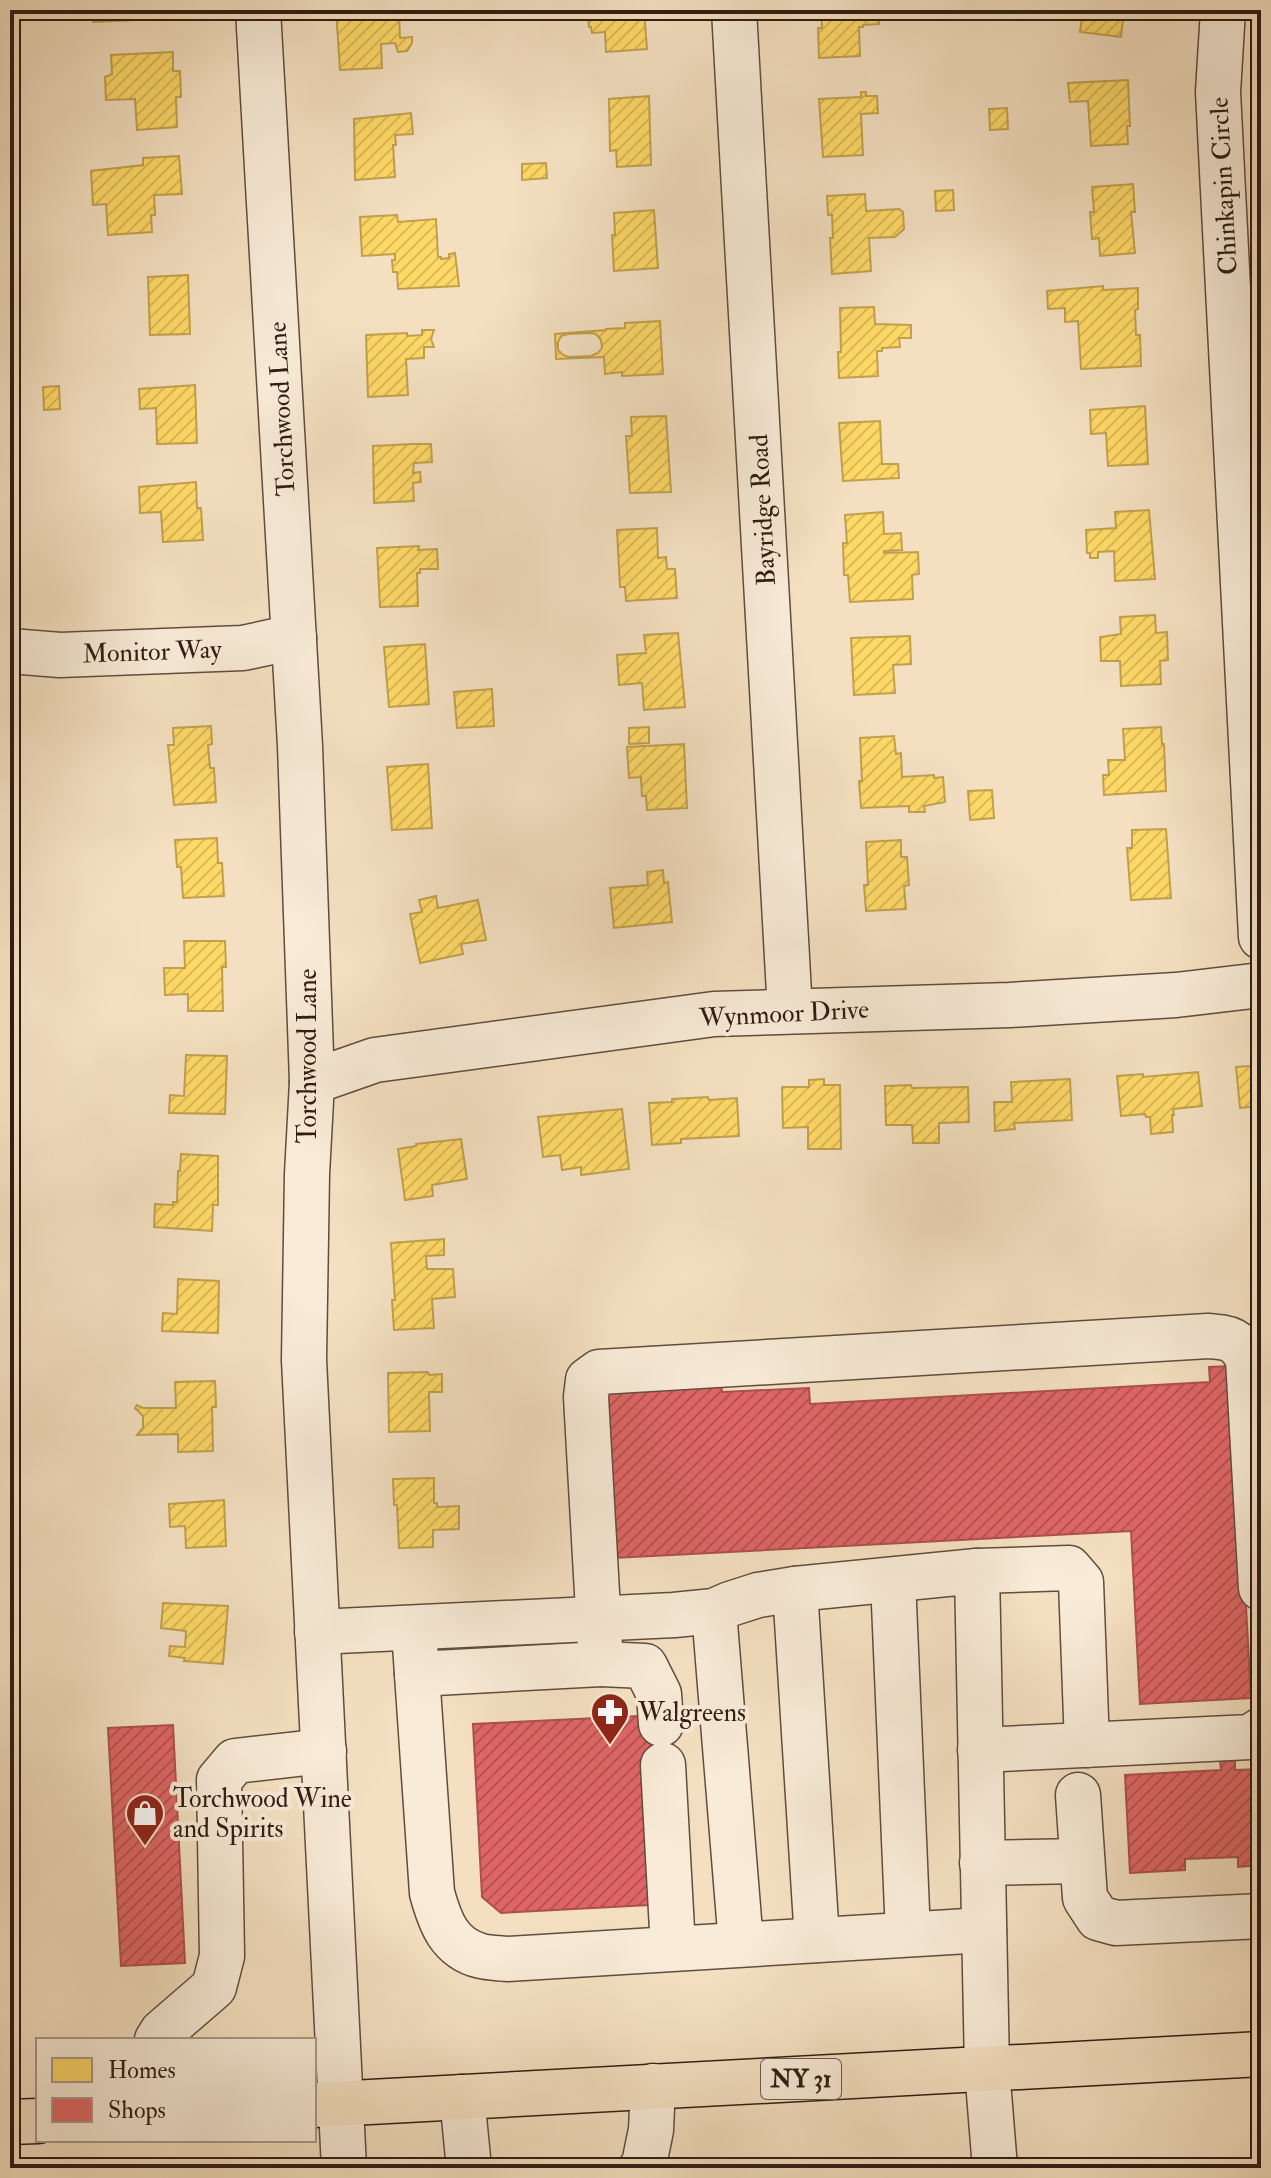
<svg xmlns="http://www.w3.org/2000/svg" width="1271" height="2178" viewBox="0 0 1271 2178" font-family="'IM FELL Double Pica',serif">
  <style>
    .homes { fill: url(#homes-hatch); stroke: #c1a04d; stroke-width: 2; fill-rule: evenodd }
    .shops { fill: url(#shops-hatch); stroke: #ab504d; stroke-width: 2 }
    .lines { fill: none; stroke-linecap: round; stroke-linejoin: round }
    .minor-casing { stroke: #604d3f; stroke-width: 47 }
    .major-casing { stroke: #2f1c14; stroke-width: 47 }
    .minor { stroke: #f8ebd7; stroke-width: 44 }
    .major { stroke: #f4e0c1; stroke-width: 44 }
    .labels { text-anchor: middle; stroke-width: 8; stroke-linejoin: round; paint-order: stroke }
    .shield { fill: #f8ebd7; stroke: #6b5a4e; stroke-width: 2 }
    .shield-label { font-size: 24px; font-weight: bold; fill: #2f1c14 }
    .street-label { font-size: 26px; fill: #2f1c14; stroke: #f8ebd7 }
    .poi-label { font-size: 26px; fill: #2f1c14; stroke: #f8ebd7; text-anchor: start }
  </style>
  <defs>
    <pattern id="homes-hatch" width="6" height="6" patternUnits="userSpaceOnUse" patternTransform="scale(2)"><rect width="6" height="6" fill="#ffd966"/><path d="M-1 1l2-2M0 6l6-6M5 7l2-2" fill="none" stroke="#dbba58"/></pattern>
    <pattern id="shops-hatch" width="6" height="6" patternUnits="userSpaceOnUse" patternTransform="scale(2)"><rect width="6" height="6" fill="#e06666"/><path d="M-1 1l2-2M0 6l6-6M5 7l2-2" fill="none" stroke="#b65353"/></pattern>
  </defs>
  <rect width="100%" height="100%" fill="#f4e0c1"/>
  <filter id="stains"><feTurbulence type="fractalNoise" baseFrequency=".0025" numOctaves="4"/><feColorMatrix values="0 0 0 0 .2 0 0 0 0 .09 0 0 0 0 .02 0 0 0 .5 -.17"/></filter>
  <radialGradient id="worn" r=".72"><stop offset=".6" stop-color="#630" stop-opacity="0"/><stop offset="1" stop-color="#630" stop-opacity=".3"/></radialGradient>
  <g class="homes">
    <path d="M92 10H135V20L93 22Z"/>
    <path d="M336 10H385V14L399 13 400 38 412 37V43L407 51 398 52 395 43 381 44 382 68 340 70Z"/>
    <path d="M591 10H644L647 49 606 52 605 32 592 33 591 27H589L588 16 592 15Z"/>
    <path d="M821 10H879V24L863 25V27H859L860 56 819 58 818 28H822Z"/>
    <path d="M1083 10H1124L1121 37 1080 32Z"/>
    <path d="M173 52V71H180L181 97H176L177 127 137 130 135 99 106 100 105 77 112 74 111 55Z"/>
    <path d="M1128 80 1130 126H1127L1128 144 1091 146 1088 101 1070 102 1068 83Z"/>
    <path d="M861 92H866V96H877L878 113 861 114 863 155 823 157 819 99 861 97Z"/>
    <path d="M649 96 651 165 617 167 616 150 610 151 609 99Z"/>
    <path d="M1007 108 1008 129 990 130 989 109Z"/>
    <path d="M411 113 413 134 395 135 396 145H393L395 177 355 180 354 119Z"/>
    <path d="M179 156 182 194 154 195 155 215H151L152 232 108 235 106 204 93 205 91 171 143 165V158Z"/>
    <path d="M546 163 547 178 522 180V164Z"/>
    <path d="M1133 184 1135 212H1131L1135 253 1100 256 1099 238 1092 239 1090 212H1094L1092 187Z"/>
    <path d="M953 190 954 210 936 211 935 191Z"/>
    <path d="M865 194 866 211 899 209 903 212 904 229 895 237 869 238 871 271 832 274 830 238H833L832 215H828L827 196Z"/>
    <path d="M654 210 658 268 614 271 612 235H615L614 213Z"/>
    <path d="M397 215 398 222 436 219 438 257H441V259L449 258V254L455 253 459 286 398 289 397 272H393L392 260H395V254L362 256 360 217Z"/>
    <path d="M188 275 190 334 150 335 148 277Z"/>
    <path d="M1103 286V290L1138 288V309L1135 310 1136 335H1140L1141 366 1081 369 1078 321 1065 322V308L1048 309 1047 291Z"/>
    <path d="M874 307 875 324 911 325V338H899L900 347 882 348V351H877L878 376 839 378 838 352H841L840 308Z"/>
    <path d="M660 321 663 374 622 376V372L605 374 604 357 556 359 555 334 606 330V329L625 328V323ZM590 333 596 334 601 340 602 348 598 353 591 356 569 357 563 355 558 350V342L561 336 568 334Z"/>
    <path d="M422 330H434L431 339 434 347H424V358L406 359 408 395 368 397 366 335 407 333V336L422 335Z"/>
    <path d="M195 385 197 443 157 444 156 408 140 409 139 389Z"/>
    <path d="M59 386 60 409 44 410 43 387Z"/>
    <path d="M1145 406 1148 464 1108 466 1106 433 1091 434 1090 410Z"/>
    <path d="M666 416 671 492 630 493 626 436H632L631 417Z"/>
    <path d="M880 421 882 464H898L899 478 843 481 839 423Z"/>
    <path d="M413 444H431L432 462 414 463 413 473 420 472 421 482 413 483 414 501 374 503 373 446Z"/>
    <path d="M196 482 197 508H201L203 540 163 542 161 512 140 513 139 487Z"/>
    <path d="M1149 510 1155 579 1115 581 1114 551 1098 552V558H1090V553H1087L1086 530 1116 528 1115 512Z"/>
    <path d="M883 512 884 534 901 533 902 550 884 551V553L918 552 919 574 912 575 913 599 850 602 848 575H844L843 543H847L845 515Z"/>
    <path d="M657 528 658 558 666 557 667 569H675L677 598 626 601 625 587H620L617 530Z"/>
    <path d="M419 546 418 550 437 549 438 569H420V573H417L418 606 380 607 377 548Z"/>
    <path d="M1155 615 1156 633 1167 632 1168 660 1160 661 1161 684 1121 686 1120 661H1101L1100 637 1121 634 1120 617Z"/>
    <path d="M678 633 685 707 644 710 642 683 619 685 617 655 646 653 644 635Z"/>
    <path d="M910 636 911 664 893 665 895 693 854 695 851 638Z"/>
    <path d="M425 644 429 704 389 707 384 647Z"/>
    <path d="M492 689 494 726 457 728 454 692Z"/>
    <path d="M211 726 212 744 208 745 210 768H214L216 802 174 805 168 745H174L173 728Z"/>
    <path d="M649 727V743L629 744V728Z"/>
    <path d="M1161 727 1162 744H1164L1166 791 1104 795 1103 775H1109L1108 760H1125L1123 729Z"/>
    <path d="M894 736 896 754 901 753 902 777 934 775V778L943 777 945 802 924 806 925 812H909V806L861 808 859 781H862L860 738Z"/>
    <path d="M684 744 687 808 647 810 646 796H642L641 777 629 778 627 747Z"/>
    <path d="M428 764 432 828 392 830 387 767Z"/>
    <path d="M992 790 994 818 970 820 968 791Z"/>
    <path d="M1166 829 1171 898 1131 900 1127 848H1132V830Z"/>
    <path d="M217 838 218 863H222L224 896 183 898 181 867H177L175 840Z"/>
    <path d="M901 840V857H907L909 885 904 886 906 909 866 911 864 885H868L866 842Z"/>
    <path d="M663 870 664 883 668 882 672 922 614 928 610 888 648 885 647 872Z"/>
    <path d="M436 896 438 908 478 900 486 940 461 944 463 954 420 963 410 914 422 912 419 900Z"/>
    <path d="M184 941H225L226 967H222L223 1011H188V994L165 995 164 968H185Z"/>
    <path d="M186 1055 227 1056 225 1114 169 1113 170 1095 184 1096Z"/>
    <path d="M1261 1065V1106L1240 1108 1236 1067Z"/>
    <path d="M1198 1072 1202 1106 1173 1109 1174 1115H1172L1173 1132 1151 1134 1150 1117H1146L1145 1114 1121 1116 1117 1076 1143 1074V1077Z"/>
    <path d="M824 1079V1085H840L841 1149H808V1127L783 1128 782 1087H809V1080Z"/>
    <path d="M1070 1079 1072 1120 1014 1123 1015 1129 995 1131 994 1102H1012L1011 1082Z"/>
    <path d="M911 1085 912 1088 968 1087 969 1122 939 1123V1143H913L912 1125H886L885 1086Z"/>
    <path d="M708 1097 709 1100 737 1098 739 1136 681 1139V1143L652 1145 649 1103 672 1102V1099Z"/>
    <path d="M622 1109 629 1169 581 1175V1167L562 1170 560 1155 543 1157 538 1117Z"/>
    <path d="M461 1139 467 1179 432 1185 433 1196 405 1200 398 1149 416 1146V1144Z"/>
    <path d="M181 1154 218 1156V1205H213L212 1231 154 1227 155 1204 173 1205V1202H177L178 1171H180Z"/>
    <path d="M444 1239V1255L426 1256 427 1269H453L455 1297 432 1299 434 1328 394 1330 392 1300H395L391 1243Z"/>
    <path d="M178 1279 219 1281 218 1333 162 1331 163 1313 177 1314Z"/>
    <path d="M428 1372 429 1375 442 1374V1392H429L430 1431 389 1432 388 1373Z"/>
    <path d="M215 1381 216 1407H212L213 1451 178 1452V1434L137 1435 143 1428V1416L135 1408 137 1405 143 1408H176L175 1382Z"/>
    <path d="M434 1478V1503H437V1507L459 1506V1529L433 1530V1547L399 1548 397 1505H394L393 1479Z"/>
    <path d="M224 1500 226 1546 186 1548 185 1526 170 1527 169 1504Z"/>
    <path d="M163 1603 228 1606 223 1664 184 1661 185 1658 169 1656 170 1646 185 1647 186 1631 161 1628Z"/>
  </g>
  <g class="shops">
    <path d="M1233 1366 1251 1698 1140 1704 1131 1531 614 1558 605 1384 721 1378 722 1392 809 1388 810 1404 1210 1382 1209 1367Z"/>
    <path d="M639 1716V1725L665 1724 667 1764 642 1766 649 1905 501 1913 482 1897 473 1724Z"/>
    <path d="M173 1725 185 1963 121 1966 108 1728Z"/>
    <path d="M1235 1760V1770L1261 1769V1865L1238 1867V1857L1185 1859V1870L1130 1873 1125 1775 1221 1770 1220 1761Z"/>
  </g>
  <g class="lines">
    <g class="minor-casing">
      <g id="minor">
        <path d="M258 10 300 746 312 1082 307 1174 304 1360 344 2168"/>
        <path d="M734 10 790 1011"/>
        <path d="M1223 10 1218 92 1261 937"/>
        <path d="M10 651 60 655 243 648 294 637"/>
        <path d="M312 1082 375 1060 714 1014 1010 1005 1176 995 1261 985"/>
        <path d="M977 1571 1069 1568 1081 1582 1087 1745"/>
        <path d="M893 1580 908 1934"/>
        <path d="M795 1589 817 1940"/>
        <path d="M714 1611 741 1944"/>
        <path d="M317 1632 674 1615 714 1611 730 1604 758 1595 795 1589 977 1571 987 2069 995 2168"/>
        <path d="M415 1645 432 1893C440 1922 449 1948 481 1956 489 1958 498 1958 507 1959L984 1930"/>
        <path d="M601 1664 645 1666 659 1694 661 1724"/>
        <path d="M417 1674 601 1664 586 1397 588 1380 599 1372 1208 1336C1230 1338 1237 1338 1248 1359L1261 1588"/>
        <path d="M980 1750 1250 1737 1261 1730"/>
        <path d="M663 1765 673 1948"/>
        <path d="M1078 1795 1085 1898 1098 1918 1116 1923 1261 1916"/>
        <path d="M982 1863 1082 1861"/>
        <path d="M157 2040 162 2032 214 1987 222 1956 219 1780 235 1761 324 1751"/>
        <path d="M462 2097 469 2168"/>
        <path d="M641 2168 644 2164 651 2130 653 2086"/>
      </g>
    </g>
    <g class="major-casing">
      <g id="major">
        <path d="M314 2105 1261 2054"/>
        <path d="M10 2122 38 2121"/>
      </g>
    </g>
    <use href="#minor" class="minor"/>
    <use href="#major" class="major"/>
  </g>
  <defs>
    <g id="pharmacy-pin" transform="scale(2)"><path d="M0 17L-7.5 6A9.5 9.5 0 1 1 7.5 6Z" fill="#8f2418" stroke="#f8ebd7"/><path d="M-2-6h4v4h4v4h-4v4h-4v-4h-4v-4h4Z" fill="#fff"/></g>
    <g id="shop-pin" transform="scale(2)"><path d="M0 17L-7.5 6A9.5 9.5 0 1 1 7.5 6Z" fill="#8f2418" stroke="#f8ebd7"/><path d="M-5-2.5h2.3a2.7 3.5 0 0 1 5.4 0H5L5.5 6h-11ZM-1.5-2.5h3a1.5 2.3 0 0 0-3 0Z" fill="#fff"/></g>
  </defs>
  <g fill-rule="evenodd">
    <use href="#pharmacy-pin" x="610" y="1712"/>
    <use href="#shop-pin" x="145" y="1813"/>
  </g>
  <g class="labels">
    <rect class="shield" x="761" y="2059" width="80" height="40" rx="6"/>
    <g class="shield-label">
      <text x="801" y="2087">NY 31</text>
    </g>
    <g class="street-label">
      <text transform="translate(1223 186) rotate(-93)" y="9">Chinkapin Circle</text>
      <text transform="translate(281 409) rotate(-93)" y="9">Torchwood Lane</text>
      <text transform="translate(762 510) rotate(-93)" y="9">Bayridge Road</text>
      <text transform="translate(152 651) rotate(-2)" y="9">Monitor Way</text>
      <text transform="translate(784 1013) rotate(-3)" y="9">Wynmoor Drive</text>
      <text transform="translate(307 1056) rotate(-90)" y="9">Torchwood Lane</text>
    </g>
    <g class="poi-label">
      <text x="638" y="1721">Walgreens</text>
      <text x="173" y="1807">Torchwood Wine<tspan x="173" dy="30">and Spirits</tspan></text>
    </g>
  </g>
  <rect width="1271" height="2178" fill="none" stroke="#f4e0c1" stroke-width="40"/>
  <rect x="12" y="12" width="1247" height="2154" fill="none" stroke="#2f1c14" stroke-width="4"/>
  <rect x="20" y="20" width="1231" height="2138" fill="none" stroke="#2f1c14" stroke-width="2"/>
  <rect x="36" y="2038" width="280" height="104" fill="#f8ebd7" stroke="#a89889" stroke-width="2"/>
  <rect x="52" y="2058" width="40" height="24" fill="#ffd966" stroke="#a89889" stroke-width="2"/>
  <text x="108" y="2078" font-size="24" fill="#2f1c14">Homes</text>
  <rect x="52" y="2098" width="40" height="24" fill="#e06666" stroke="#a89889" stroke-width="2"/>
  <text x="108" y="2118" font-size="24" fill="#2f1c14">Shops</text>
  <rect width="100%" height="100%" filter="url(#stains)"/>
  <rect width="100%" height="100%" fill="url(#worn)"/>
</svg>
